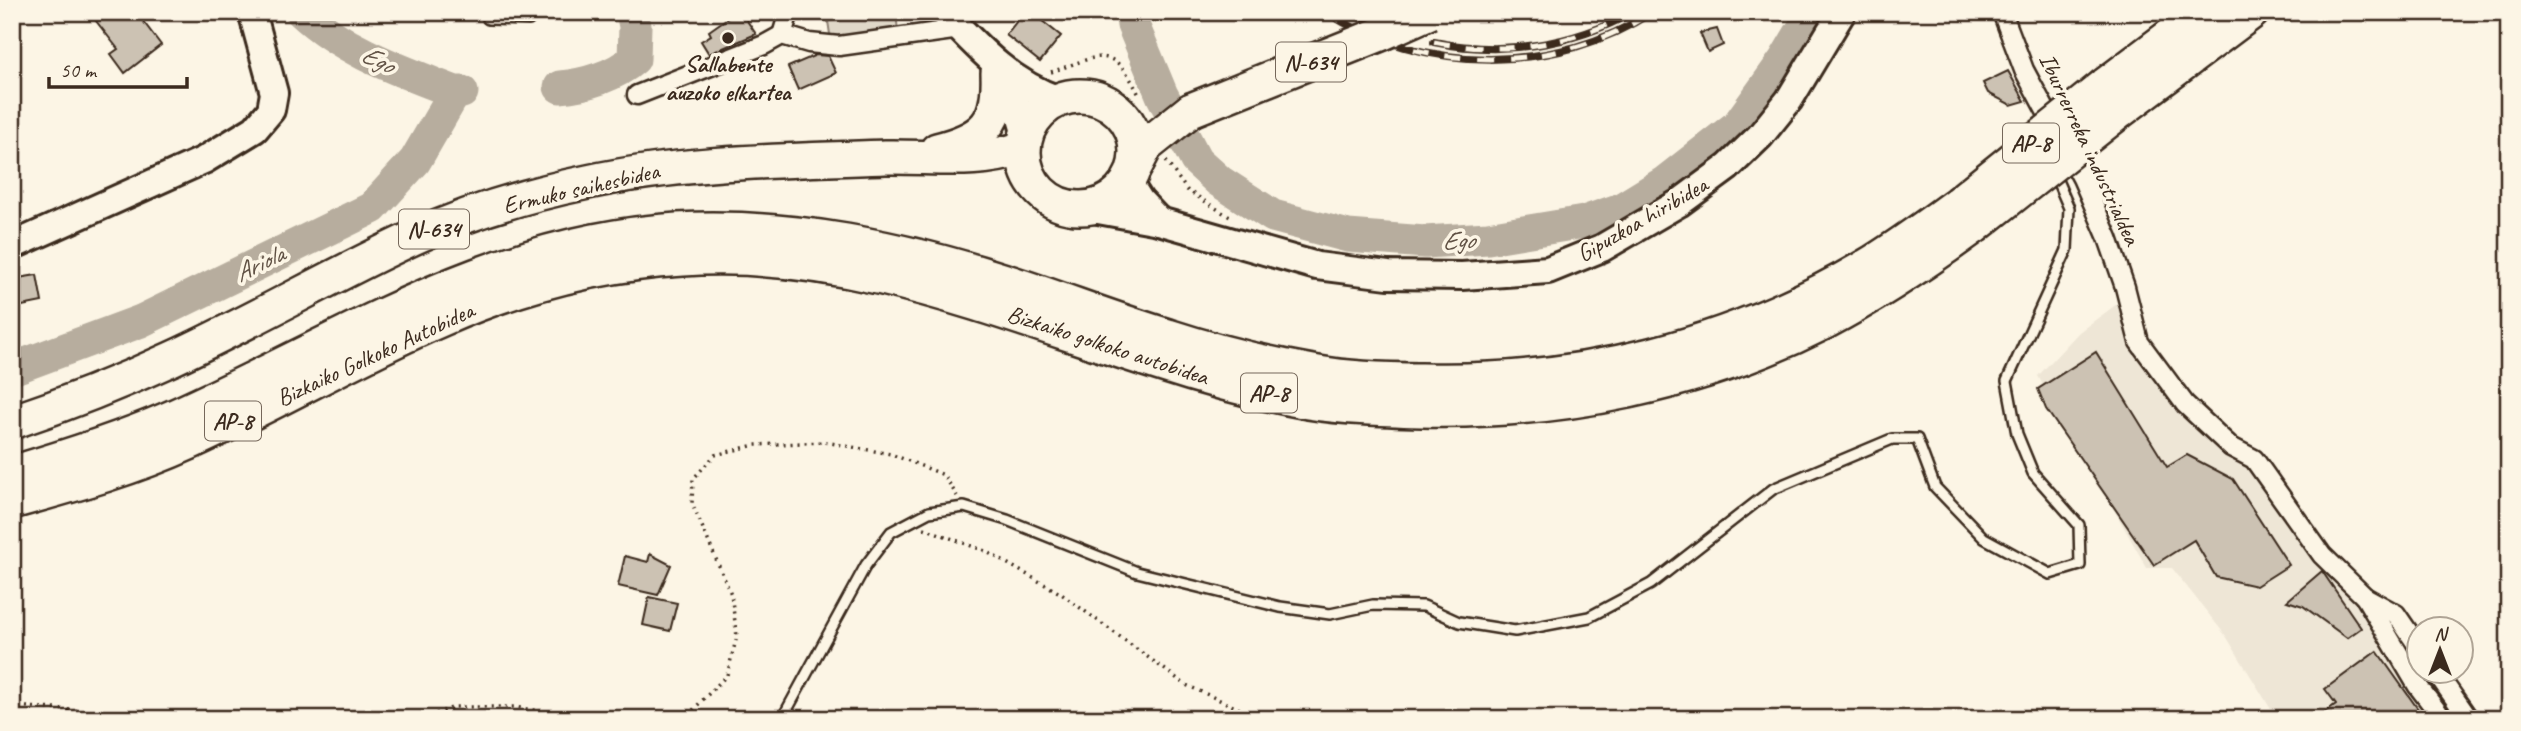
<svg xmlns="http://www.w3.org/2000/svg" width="2521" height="731" viewBox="0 0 2521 731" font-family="Caveat,sans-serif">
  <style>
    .built { fill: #eee6d6 }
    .green { fill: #e0d8c8; stroke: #8e8173; stroke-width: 2 }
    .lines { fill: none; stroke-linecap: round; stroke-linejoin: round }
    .river { stroke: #b7ad9e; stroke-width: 33 }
    .building { fill: #ccc2b3; stroke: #3b2a1e; stroke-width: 2 }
    .lane-casing { stroke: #3b2a1e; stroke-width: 14 }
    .street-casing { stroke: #3b2a1e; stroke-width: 23 }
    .secondary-casing { stroke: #3b2a1e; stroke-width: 32 }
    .highway-casing { stroke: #3b2a1e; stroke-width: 38 }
    .path { stroke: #3b2a1e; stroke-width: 3.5; stroke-dasharray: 2 5; stroke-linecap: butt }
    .lane { stroke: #fcf5e5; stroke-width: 9 }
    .street { stroke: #fcf5e5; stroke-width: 18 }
    .secondary { stroke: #fcf5e5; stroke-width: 26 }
    .highway { stroke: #fcf5e5; stroke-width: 33 }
    .rail-casing { stroke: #3b2a1e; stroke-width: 8 }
    .rail { stroke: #fcf5e5; stroke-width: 5; stroke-dasharray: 16; stroke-linecap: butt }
    .highway-bridge-casing { stroke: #3b2a1e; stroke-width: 38; stroke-linecap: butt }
    .highway-bridge { stroke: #fcf5e5; stroke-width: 33 }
    .poi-dot { fill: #3b2a1e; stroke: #fcf5e5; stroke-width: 2.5 }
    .labels { text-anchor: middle; stroke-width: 7; stroke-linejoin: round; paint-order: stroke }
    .shield { fill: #fcf5e5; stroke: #75675a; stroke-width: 2 }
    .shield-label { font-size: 23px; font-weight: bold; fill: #3b2a1e }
    .poi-label { font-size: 24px; font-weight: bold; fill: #3b2a1e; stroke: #fcf5e5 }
    .street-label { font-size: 24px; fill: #3b2a1e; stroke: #fcf5e5 }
    .water-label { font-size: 26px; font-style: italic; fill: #605144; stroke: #fcf5e5 }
  </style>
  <rect width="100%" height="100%" fill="#fcf5e5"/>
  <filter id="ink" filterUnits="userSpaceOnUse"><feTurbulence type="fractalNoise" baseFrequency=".0143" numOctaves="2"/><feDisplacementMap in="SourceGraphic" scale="14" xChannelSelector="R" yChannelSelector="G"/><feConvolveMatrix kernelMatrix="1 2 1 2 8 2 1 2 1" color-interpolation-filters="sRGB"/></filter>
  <g filter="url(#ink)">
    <path class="built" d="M2121 301 2137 344 2254 460 2416 686 2437 719H2277L2226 636 2172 568H2147L2038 376 2079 332Z"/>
    <path class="green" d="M896 12 898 32 831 41 828 21Z"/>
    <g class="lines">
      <g class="river">
        <path d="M302 12C345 52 402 71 455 92H462"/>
        <path d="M1131 12 1133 25 1162 95 1196 160 1219 181 1273 216 1348 236 1425 242 1488 238 1584 222 1621 209 1665 182 1738 125 1784 61 1813 12"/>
        <path d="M560 87C585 85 615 76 634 59L635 26 632 12"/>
        <path d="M12 369 141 321 372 208 415 161 455 92"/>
      </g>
    </g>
    <g class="building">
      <path d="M108 12H136L161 45 125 73 111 54 118 49 96 21Z"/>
      <path d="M736 12H741L756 34 709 54 701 41 711 35 709 31Z"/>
      <path d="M1024 12H1031L1061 36 1040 62 1006 35Z"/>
      <path d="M1717 29 1723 45 1708 52 1700 33Z"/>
      <path d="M816 55 828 56 836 73 798 90 788 67Z"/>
      <path d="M2008 71 2025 101 2011 105 1988 93 1983 83Z"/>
      <path d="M37 275 42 302 12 308V279Z"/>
      <path d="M2096 352 2167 467 2187 455 2233 479 2289 565 2256 586 2216 577 2194 540 2154 565 2046 409 2038 389Z"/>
      <path d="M650 554 671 565 658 595 618 586 625 556 648 562Z"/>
      <path d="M2322 571 2361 628 2347 638 2303 606 2287 601Z"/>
      <path d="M649 597 677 603 670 631 643 625Z"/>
      <path d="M2377 651 2425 719H2315L2336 704 2325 689Z"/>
    </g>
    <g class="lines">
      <g class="lane-casing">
        <g id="lane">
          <path d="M488 19 529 20"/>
          <path d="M782 719 866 565 891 532 929 512 964 507 1007 520 1137 572 1280 607 1330 614 1373 605 1424 606 1459 622 1515 631 1589 617 1651 584 1773 489 1892 439H1917L1935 487 1984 538 2050 574 2080 565 2079 525 2033 473 2017 434 2007 381 2067 250 2069 208 2053 171"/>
        </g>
      </g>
      <g class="street-casing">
        <g id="street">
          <path d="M2002 12 2024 70 2082 178 2108 238 2125 287 2139 342 2185 404 2231 447 2254 459 2322 555 2365 597 2417 685 2443 719"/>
          <path d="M782 35 789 12"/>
          <path d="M637 95 764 45 782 35 809 43 839 46 960 29"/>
          <path d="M2365 597 2396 614 2420 649"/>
          <path d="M2436 672 2469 719"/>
        </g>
      </g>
      <g class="secondary-casing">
        <g id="secondary">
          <path d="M944 12C978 48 1011 84 1059 100"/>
          <path d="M997 70 1018 108 1026 135"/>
          <path d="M1128 182 1140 201 1159 221"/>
          <path d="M1087 208 1159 221 1317 266 1388 275 1462 276 1548 270 1602 248 1679 203 1728 167 1760 136 1789 100 1842 12"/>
          <path d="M12 246 204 160 255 129 271 110 274 93 252 12"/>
        </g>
      </g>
      <g class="highway-casing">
        <g id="highway">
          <path d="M2105 85 2202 12"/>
          <circle cx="1080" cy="152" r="56"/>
          <path d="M2119 112 2252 12"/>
          <path d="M937 150C985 138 1000 123 998 72"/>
          <path d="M1135 167 1146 146 1191 110"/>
          <path d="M12 422C66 404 119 383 171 359 254 321 332 275 415 237 469 212 530 194 588 182 685 161 786 161 885 157 932 156 978 164 1023 148"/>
          <path d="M12 473C66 457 117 441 168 419 335 345 488 241 677 230 791 224 904 248 1012 283 1064 300 1115 320 1168 336 1217 352 1267 364 1318 373 1352 379 1387 380 1421 380 1577 384 1729 347 1865 267 1897 248 1928 225 1958 203"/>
          <path d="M12 502C73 485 132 469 189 443 275 404 356 356 442 319 517 286 600 264 683 259 850 248 1001 314 1157 363 1206 379 1257 393 1308 402 1346 408 1384 409 1422 410 1561 413 1701 385 1825 322 1877 295 1926 262 1974 227"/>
        </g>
      </g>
      <g class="path">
        <path d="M1051 72C1099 56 1113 41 1139 95"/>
        <path d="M1166 161 1187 190 1230 217"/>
        <path d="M924 528 985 551 1060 593 1186 685 1262 719"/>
        <path d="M12 706 98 712 122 719"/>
        <path d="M423 719 454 707H515L585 719"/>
        <path d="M674 719 692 711 727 675 737 636 731 594 692 503 693 479 715 455 755 445 825 442 891 454 944 475 957 496"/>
      </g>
      <use href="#lane" class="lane"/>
      <use href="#street" class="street"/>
      <use href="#secondary" class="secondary"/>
      <use href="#highway" class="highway"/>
      <g class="rail-casing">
        <g id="rail">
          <path d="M1326 12C1423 74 1556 75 1652 12"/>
          <path d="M1348 12 1393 33"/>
          <path d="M1434 42C1502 56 1572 46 1633 12"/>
        </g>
      </g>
      <use href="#rail" class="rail"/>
      <g class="highway-bridge-casing">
        <g id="highway-bridge">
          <path d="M1191 110 1383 33 1430 12"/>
          <path d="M1958 203 2105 85"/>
          <path d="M1974 227 2119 112"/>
        </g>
      </g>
      <use href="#highway-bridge" class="highway-bridge"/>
    </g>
  </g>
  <circle class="poi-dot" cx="728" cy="38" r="7"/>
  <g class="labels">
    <g class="shield">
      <rect x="1276" y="42.5" width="70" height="39" rx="5"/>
      <rect x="2003" y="123.5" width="56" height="39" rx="5"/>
      <rect x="399" y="209.5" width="70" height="39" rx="5"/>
      <rect x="1241" y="373.5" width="56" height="39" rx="5"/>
      <rect x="205" y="401.5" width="56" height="39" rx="5"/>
    </g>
    <g class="shield-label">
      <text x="1311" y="70">N-634</text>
      <text x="2031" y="151">AP-8</text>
      <text x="434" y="237">N-634</text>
      <text x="1269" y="401">AP-8</text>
      <text x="233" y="429">AP-8</text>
    </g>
    <g class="poi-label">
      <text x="728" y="72">Sallabente<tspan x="728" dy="28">auzoko elkartea</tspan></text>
    </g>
    <g class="street-label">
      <text transform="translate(2090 149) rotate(65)" y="8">Iburrerreka industrialdea</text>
      <text transform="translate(581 188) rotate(-13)" y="8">Ermuko saihesbidea</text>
      <text transform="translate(1642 219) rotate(-30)" y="8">Gipuzkoa hiribidea</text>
      <text transform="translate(1108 345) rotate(18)" y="8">Bizkaiko golkoko autobidea</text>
      <text transform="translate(375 354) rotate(-25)" y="8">Bizkaiko Golkoko Autobidea</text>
    </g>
    <g class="water-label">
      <text transform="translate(378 59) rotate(25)" y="9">Ego</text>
      <text transform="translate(1458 240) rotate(-3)" y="9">Ego</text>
      <text transform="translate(259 263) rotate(-26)" y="9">Ariola</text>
    </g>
  </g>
  <rect width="2521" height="731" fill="none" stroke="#fcf5e5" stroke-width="42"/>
  <rect x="21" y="21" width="2479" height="689" fill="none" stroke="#3b2a1e" stroke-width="2.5" filter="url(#ink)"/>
  <g transform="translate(2440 650)"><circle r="33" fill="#fcf5e5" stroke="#afa495" stroke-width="2"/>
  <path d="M0-5L12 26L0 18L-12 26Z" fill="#3b2a1e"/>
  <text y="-10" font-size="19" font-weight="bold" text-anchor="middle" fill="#3b2a1e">N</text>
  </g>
  <path d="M49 77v10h138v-10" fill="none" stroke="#3b2a1e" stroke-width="3.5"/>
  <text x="60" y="77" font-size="21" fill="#3b2a1e" stroke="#fcf5e5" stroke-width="5" paint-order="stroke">50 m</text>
</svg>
